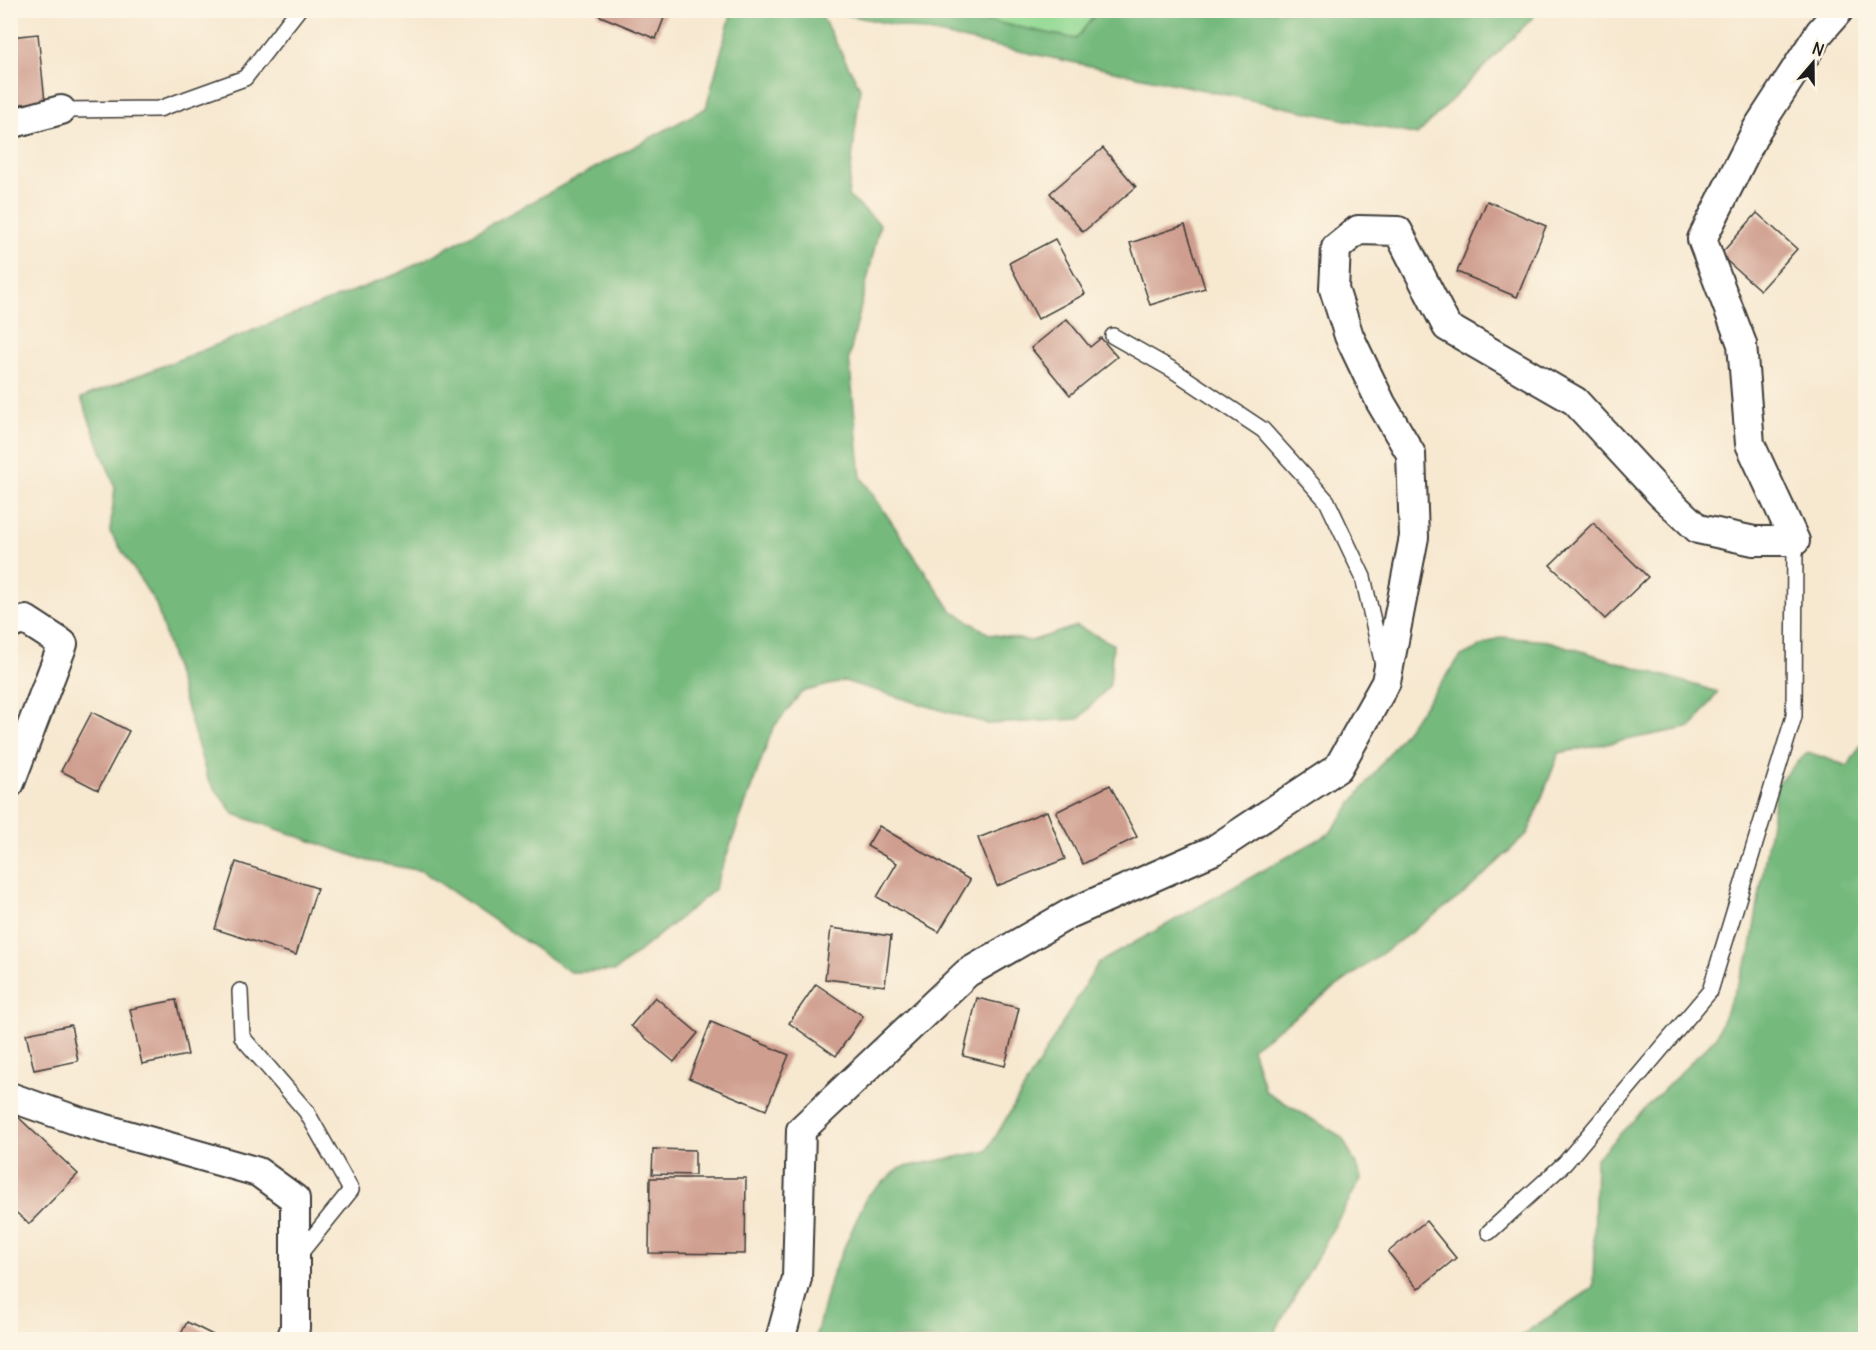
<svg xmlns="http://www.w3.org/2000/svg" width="1876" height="1350" viewBox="0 0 1876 1350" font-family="Delius,sans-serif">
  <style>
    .green { fill: #92d993; stroke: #577a58; stroke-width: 1.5 }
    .forest { fill: #75b97d; stroke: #486a4c; stroke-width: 1.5 }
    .building { fill: #cf9e8f }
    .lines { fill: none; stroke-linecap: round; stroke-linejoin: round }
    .service-casing { stroke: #3d3b37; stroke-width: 18 }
    .minor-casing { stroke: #3d3b37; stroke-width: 32 }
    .service { stroke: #fff; stroke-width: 15 }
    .minor { stroke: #fff; stroke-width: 28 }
  </style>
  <rect width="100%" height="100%" fill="#fcf5e5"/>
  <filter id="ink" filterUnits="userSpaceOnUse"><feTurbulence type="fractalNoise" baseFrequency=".0167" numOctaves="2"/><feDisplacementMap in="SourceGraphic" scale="12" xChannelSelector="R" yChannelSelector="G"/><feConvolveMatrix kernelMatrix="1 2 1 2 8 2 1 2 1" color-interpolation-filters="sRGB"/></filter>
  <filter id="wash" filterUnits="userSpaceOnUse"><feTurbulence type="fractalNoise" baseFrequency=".008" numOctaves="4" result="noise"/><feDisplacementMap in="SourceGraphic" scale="24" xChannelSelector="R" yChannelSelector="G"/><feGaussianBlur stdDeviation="1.35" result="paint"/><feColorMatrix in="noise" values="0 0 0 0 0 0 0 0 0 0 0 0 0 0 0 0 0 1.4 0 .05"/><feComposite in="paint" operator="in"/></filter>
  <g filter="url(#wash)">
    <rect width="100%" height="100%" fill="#f7e8d0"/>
    <path class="green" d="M941 11H1098L1076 39Z"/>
    <g class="forest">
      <path d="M732 11H819L860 88 848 196 880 224 849 358 861 477 951 610 989 634 1031 641 1077 626 1113 644 1110 685 1079 719 988 724 844 681 802 692 773 728 714 890 615 971 570 972 422 871 368 861 234 814 208 780 156 604 110 532 115 487 81 398 402 272 706 108Z"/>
      <path d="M829 11H941L1076 39 1098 11H1539L1417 135Z"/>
      <path d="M1500 637 1548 641 1718 692 1692 727 1559 753 1528 833 1465 893 1252 1048 1265 1091 1342 1137 1362 1177 1271 1339H815L831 1277 867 1196 900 1168 987 1151 1098 963 1330 833 1461 656Z"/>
      <path d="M1865 738V1339L1510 1340 1520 1336 1593 1288 1596 1158 1715 1038 1750 954 1777 783 1808 752 1848 766Z"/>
    </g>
    <g id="blocks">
      <g class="building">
        <path d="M600 10H667L656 39 598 15Z"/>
        <path d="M38 34 45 102 10 105V37Z"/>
        <path d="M1103 148 1136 187 1083 232 1050 193Z"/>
        <path d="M1487 201 1546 226 1517 297 1457 272Z"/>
        <path d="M1757 213 1797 249 1760 290 1720 255Z"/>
        <path d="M1185 225 1205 288 1150 305 1130 243Z"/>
        <path d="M1055 239 1085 294 1038 319 1009 263Z"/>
        <path d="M1067 319 1090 347 1101 338 1117 357 1070 395 1031 348Z"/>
        <path d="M1593 523 1648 577 1605 619 1550 565Z"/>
        <path d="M92 712 129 731 98 790 61 771Z"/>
        <path d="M1110 785 1137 837 1083 864 1056 812Z"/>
        <path d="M1047 811 1065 859 997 886 978 838Z"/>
        <path d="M879 826 970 880 939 932 877 897 897 863 867 846Z"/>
        <path d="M236 862 317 888 296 955 215 929Z"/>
        <path d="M831 928 891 936 885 986 825 979Z"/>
        <path d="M816 984 863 1016 836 1056 789 1023Z"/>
        <path d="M655 997 698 1033 674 1062 631 1026Z"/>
        <path d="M977 998 1019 1008 1005 1066 963 1056Z"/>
        <path d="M176 1000 188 1055 142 1064 130 1009Z"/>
        <path d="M711 1022 789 1055 766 1110 689 1078Z"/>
        <path d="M71 1025 78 1061 34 1070 26 1034Z"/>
        <path d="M16 1115 78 1174 29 1224 10 1207V1121Z"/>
        <path d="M653 1149 695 1150V1175L652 1174Z"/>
        <path d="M650 1178H746L745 1254 649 1253Z"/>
        <path d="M1426 1221 1456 1258 1418 1289 1388 1252Z"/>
        <path d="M187 1322 223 1340H178Z"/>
      </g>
    </g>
  </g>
  <g filter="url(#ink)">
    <use href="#blocks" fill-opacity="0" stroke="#3d3b37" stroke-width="1.5"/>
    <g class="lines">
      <g class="service-casing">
        <g id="service">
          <path d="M61 110 159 109 245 78 298 10"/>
          <path d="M1113 336 1173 370 1263 430 1327 501 1363 577 1383 665"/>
          <path d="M240 991 242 1037 306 1111 351 1190 297 1257"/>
          <path d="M1489 1232 1565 1163 1710 991 1794 716 1795 541"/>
        </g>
      </g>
      <g class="minor-casing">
        <g id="minor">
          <path d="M10 124 61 110"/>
          <path d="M10 624 26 620 63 644 10 783"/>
          <path d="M10 1097 81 1122 258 1172 295 1199V1328L291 1340"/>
          <path d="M780 1340 797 1278 801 1130 967 973 1069 914 1214 850 1338 768 1386 682 1414 537 1411 454 1381 403 1349 336 1334 289 1336 248 1358 230 1398 231 1447 327 1575 401 1661 494 1698 529 1754 541H1795L1750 444 1742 344 1702 239 1757 129 1820 32 1839 10"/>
        </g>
      </g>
      <use href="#service" class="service"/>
      <use href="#minor" class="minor"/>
    </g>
  </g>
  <rect width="1876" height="1350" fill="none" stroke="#fcf5e5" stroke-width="36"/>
  <g transform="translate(1813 63) rotate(20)" stroke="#fcf5e5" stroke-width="4.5" paint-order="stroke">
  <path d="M0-4.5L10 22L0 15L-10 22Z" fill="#1c1c1c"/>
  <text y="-9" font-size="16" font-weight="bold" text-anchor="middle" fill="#1c1c1c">N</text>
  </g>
</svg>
